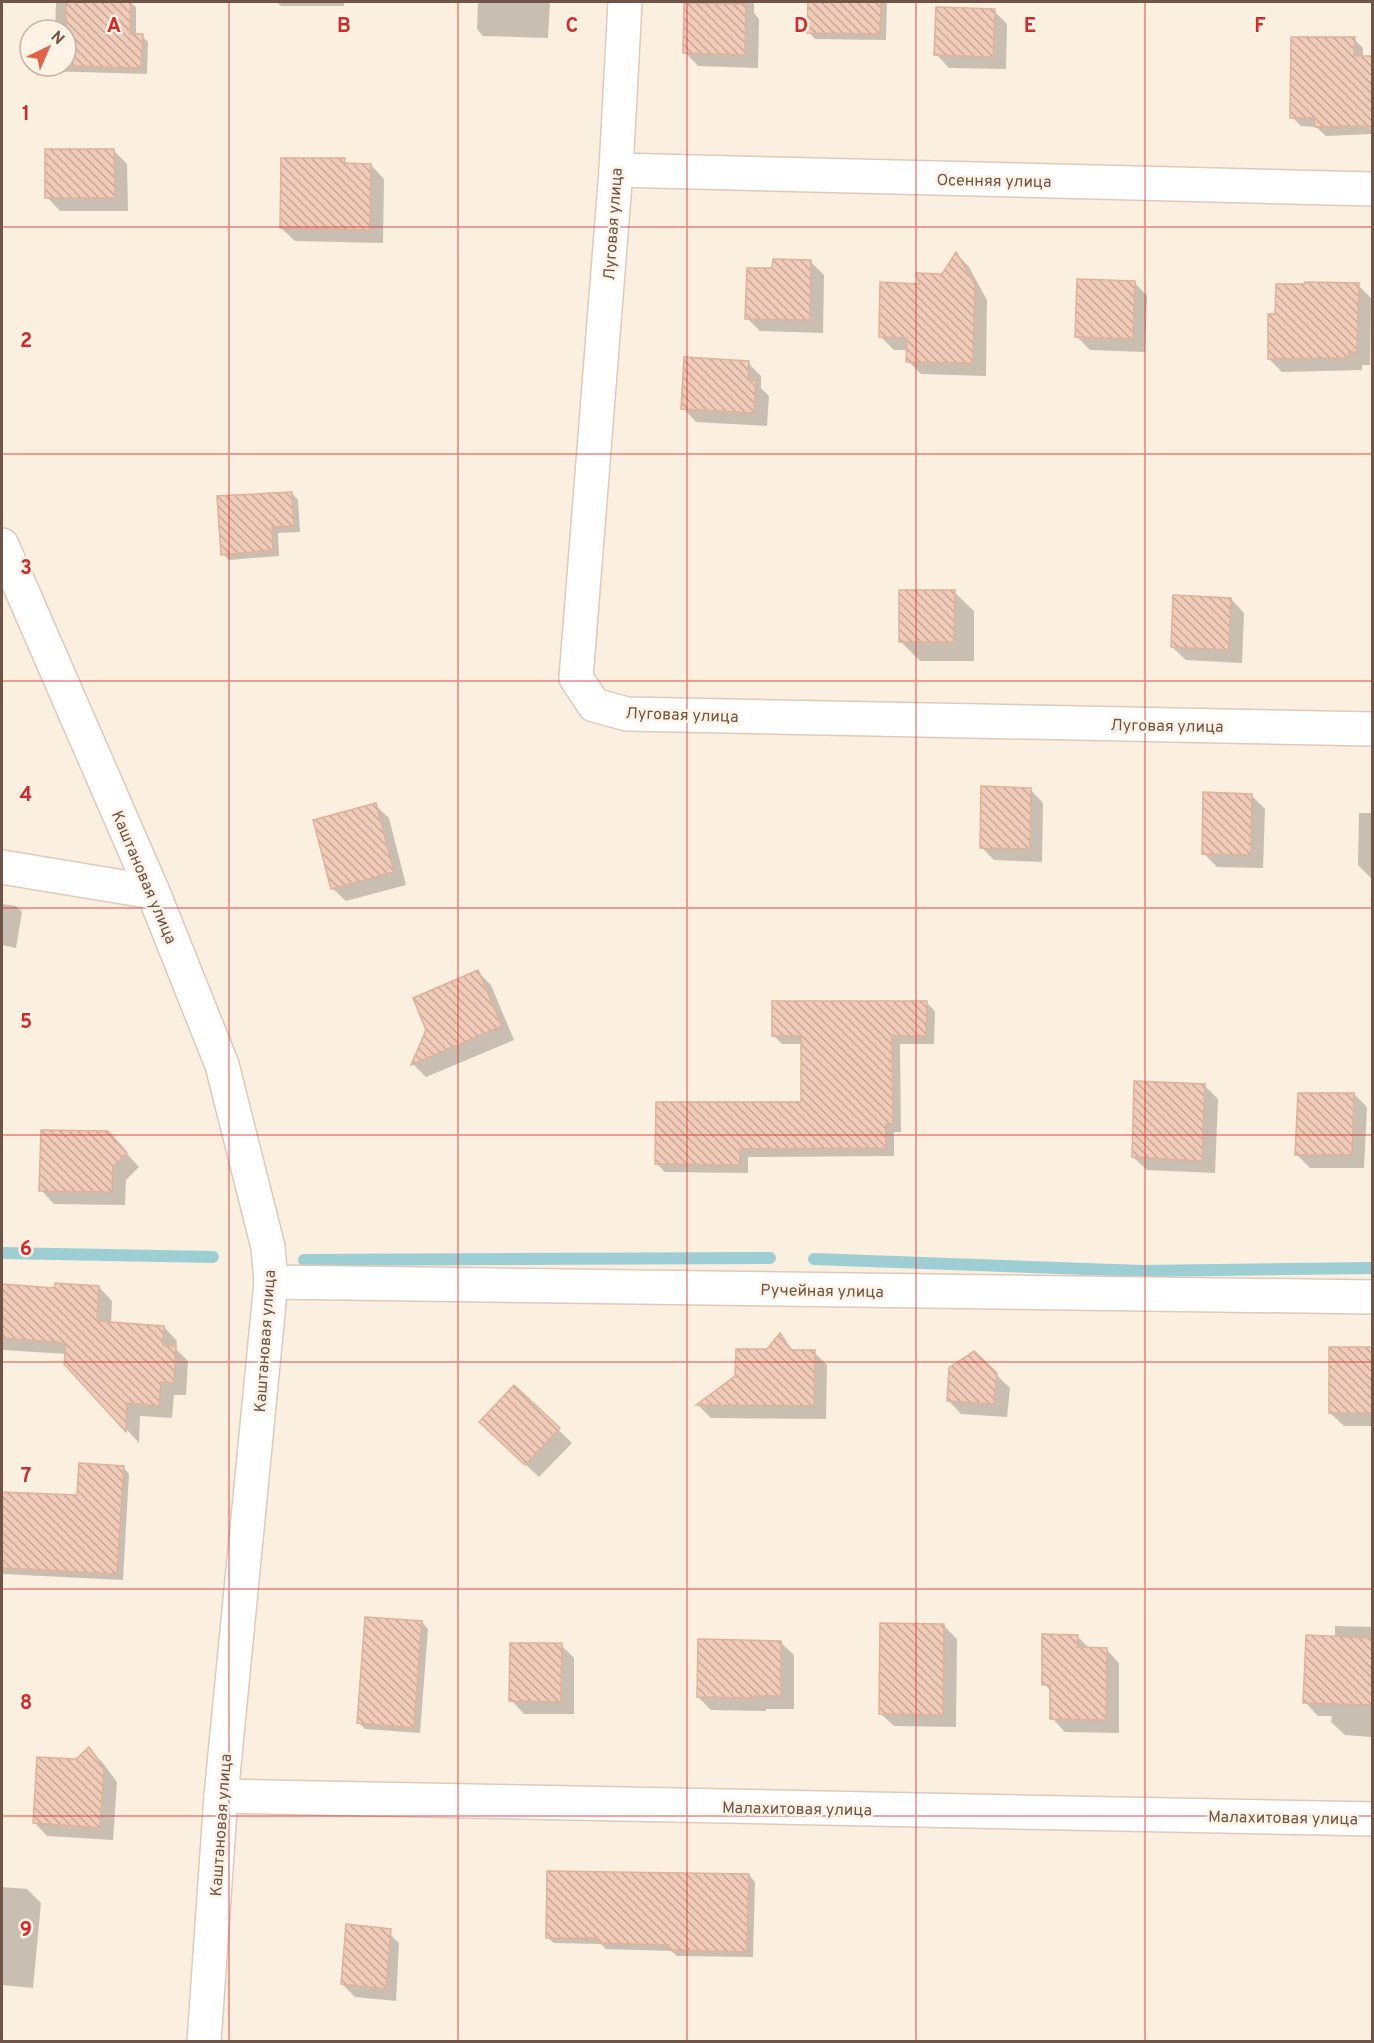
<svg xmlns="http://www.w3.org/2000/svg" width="1374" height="2043" viewBox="0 0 1374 2043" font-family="Overpass,sans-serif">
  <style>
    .shadow { fill: #0003 }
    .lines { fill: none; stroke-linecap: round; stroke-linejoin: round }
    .stream { stroke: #9cced4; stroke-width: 12 }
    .building { fill: url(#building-back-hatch); stroke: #e1b199; stroke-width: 1.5 }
    .minor-casing { stroke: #decabc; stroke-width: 36 }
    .minor { stroke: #fff; stroke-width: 33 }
    .grid { fill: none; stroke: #d62828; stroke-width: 1.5; stroke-opacity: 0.55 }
    .labels { text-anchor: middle; stroke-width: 5; stroke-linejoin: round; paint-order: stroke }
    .street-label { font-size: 16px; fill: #705448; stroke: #fef3e5 }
    .grid-label { font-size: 20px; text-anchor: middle; font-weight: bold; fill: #d62828; stroke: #fef3e5; stroke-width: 5; stroke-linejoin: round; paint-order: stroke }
  </style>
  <defs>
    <pattern id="building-back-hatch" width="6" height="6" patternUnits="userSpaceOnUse" patternTransform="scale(1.5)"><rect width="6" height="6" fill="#efcbb8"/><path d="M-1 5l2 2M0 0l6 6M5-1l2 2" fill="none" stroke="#c6a798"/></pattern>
  </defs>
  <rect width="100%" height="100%" fill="#fbefdf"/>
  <g class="shadow">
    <path d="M56 2H130L136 7V36H142L148 42 147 74 45 71 40 66H66V30H40H55Z"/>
    <path d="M276 2H344V6H281Z"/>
    <path d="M478 2H550L548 38 483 36 477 29Z"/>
    <path d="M701 2H754V13L759 19 758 68 698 66 685 52Z"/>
    <path d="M810 2H887L886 40 815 39 809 32Z"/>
    <path d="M994 11 1007 24 1006 69 949 68 936 54Z"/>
    <path d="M1354 39 1363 48V58H1372V134L1326 136 1316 127 1301 126 1292 117Z"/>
    <path d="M114 151 127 164 128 211H60L47 197Z"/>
    <path d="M344 160 349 165H371L384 179 383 243 295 241 281 228Z"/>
    <path d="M957 254 969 267 987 300 986 376 921 374 908 361V350H894L880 336 921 285 943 276Z"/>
    <path d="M811 262 824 275 823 333 760 331 747 318 774 270Z"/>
    <path d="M1134 282 1147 296 1145 352 1090 350 1076 336Z"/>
    <path d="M1358 285 1371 298 1370 365H1362V370L1282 372 1269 359 1276 315Z"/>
    <path d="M748 363 761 376V388L769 396 767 426 696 422 683 408Z"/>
    <path d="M292 493 298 500 300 532 278 533 279 556 229 560 223 554Z"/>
    <path d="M954 592 974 611V661H920L900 641Z"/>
    <path d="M1231 599 1244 613 1242 663 1186 660 1172 647Z"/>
    <path d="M1030 789 1043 803 1042 862 994 860 981 847Z"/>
    <path d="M1251 795 1265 809 1263 868 1217 867 1203 853Z"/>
    <path d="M375 805 389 818 406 885 346 901 332 888Z"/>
    <path d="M1359 813H1372V879L1358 865Z"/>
    <path d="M2 904 16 906 22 912 16 948 2 945Z"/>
    <path d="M478 972 491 985 514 1040 426 1077 413 1064Z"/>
    <path d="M927 1003 935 1011 934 1044H900L901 1132H894V1156L748 1157V1173L665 1172 657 1164 802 1104V1044H782L774 1036Z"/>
    <path d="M1205 1086 1218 1099 1215 1173 1147 1170 1133 1157Z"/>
    <path d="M1354 1094 1367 1107 1364 1168H1310L1297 1155Z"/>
    <path d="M121 1147 139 1167 126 1180 125 1205 54 1204 41 1190Z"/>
    <path d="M2 1286 56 1290 99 1287 112 1301 111 1324 164 1327 177 1341 176 1349 188 1361 186 1395H174L172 1418 140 1416 139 1443 66 1363V1354L3 1350 2 1348Z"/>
    <path d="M780 1336 795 1352H814L827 1365 826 1419 711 1418 698 1405 768 1351Z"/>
    <path d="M1330 1349H1372V1426H1344L1330 1413Z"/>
    <path d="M974 1353 1010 1388 1007 1417 961 1414 948 1400Z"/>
    <path d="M514 1387 572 1443 539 1477 494 1435Z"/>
    <path d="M123 1467 129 1474 123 1580 2 1574V1493L78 1497Z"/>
    <path d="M422 1622 428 1629 420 1733 365 1729 359 1723Z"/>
    <path d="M943 1625 957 1639 956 1727 894 1726 880 1713Z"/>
    <path d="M1335 1626 1372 1627V1737L1345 1735 1331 1722 1332 1716H1318L1305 1702 1335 1638Z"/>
    <path d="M1077 1636 1090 1649H1106L1119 1663V1733L1065 1732 1052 1718V1692L1044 1684Z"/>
    <path d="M780 1642 794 1655V1709H766V1711L711 1710 698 1697Z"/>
    <path d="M561 1645 574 1658V1714H524L511 1700Z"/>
    <path d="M89 1749 102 1762 117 1782 113 1840 47 1836 34 1822 77 1761Z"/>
    <path d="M749 1875 755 1882 753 1957 677 1956 671 1951 606 1949 601 1944 554 1943 547 1937Z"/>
    <path d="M2 1887 27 1889 41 1903 33 1988 2 1985Z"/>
    <path d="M385 1929 399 1943 396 2001 355 1997 342 1984Z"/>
  </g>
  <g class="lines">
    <g class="stream">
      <path d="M2 1253 213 1257"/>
      <path d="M814 1259 1142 1271 1372 1268"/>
      <path d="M304 1260 770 1258"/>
    </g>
  </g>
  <g class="building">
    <path d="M66 2H131L130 34H143L141 68 66 66Z"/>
    <path d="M808 2H881L880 34 807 33Z"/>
    <path d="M684 3 746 4 745 55 683 53Z"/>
    <path d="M936 7 995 9 993 57 934 55Z"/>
    <path d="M1291 37H1355L1354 56H1372V126L1315 127 1314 118H1290Z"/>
    <path d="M45 149H114L115 198H45Z"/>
    <path d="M281 158H345L344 163 371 164 370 230 280 228Z"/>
    <path d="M956 252 975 285 973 363 906 362 907 338 879 337 880 282 919 284 916 273 942 274Z"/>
    <path d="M773 259 811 260 810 320 745 319 747 268H772Z"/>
    <path d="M1077 279 1135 281 1133 339 1075 337Z"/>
    <path d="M1305 282 1359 283 1357 352H1349V358L1268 359V314H1275L1276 284H1305Z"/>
    <path d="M684 357 749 361 748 380 756 381 754 413 681 409Z"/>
    <path d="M292 492 294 526 272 527 273 550 221 555 217 496Z"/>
    <path d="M899 590H955L954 642H899Z"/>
    <path d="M1173 595 1231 598 1229 650 1171 647Z"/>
    <path d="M981 786 1031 788 1030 849 980 848Z"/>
    <path d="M1203 792 1252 794 1251 855 1202 854Z"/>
    <path d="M376 803 394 872 331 889 313 820Z"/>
    <path d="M478 970 502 1026 411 1065 426 1030 413 998Z"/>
    <path d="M772 1001H927L926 1036H892L893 1124H886V1148L740 1149V1165L655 1164 656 1102H801V1036H772Z"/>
    <path d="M1134 1081 1205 1084 1202 1161 1132 1157Z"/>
    <path d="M1298 1093H1354L1352 1155H1295Z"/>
    <path d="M41 1130 108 1131 127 1153 113 1167 112 1192 39 1191Z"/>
    <path d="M55 1283 99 1286 97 1321 164 1326 163 1345 176 1346 174 1383 161 1382 159 1406 127 1403 126 1432 64 1364 66 1343 2 1338V1284L54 1288Z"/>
    <path d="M780 1333 791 1350H815L814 1406 696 1405 735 1376 736 1349H767Z"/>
    <rect x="1329" y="1347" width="43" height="66"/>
    <path d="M974 1351 997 1373 994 1404 947 1401 949 1368Z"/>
    <path d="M514 1385 560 1428 525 1465 479 1422Z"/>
    <path d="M79 1463 124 1466 117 1574 2 1568V1492L77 1495Z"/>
    <path d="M365 1617 422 1621 414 1728 357 1723Z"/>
    <path d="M880 1623 944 1624 943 1715 879 1714Z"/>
    <path d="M1042 1634 1078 1635 1077 1647 1107 1648 1106 1720 1050 1719V1685H1042Z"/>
    <path d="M1306 1635 1372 1638V1705L1303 1703Z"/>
    <path d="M698 1639 781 1641V1696H754L753 1698 697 1697Z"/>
    <path d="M510 1643H562L561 1702 509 1701Z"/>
    <path d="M89 1747 104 1768 100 1828 33 1823 37 1757 76 1759Z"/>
    <path d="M547 1871 749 1874 747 1952 669 1950V1945L598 1943V1938H546Z"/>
    <path d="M346 1924 391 1929 386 1989 341 1984Z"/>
  </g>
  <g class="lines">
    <g class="minor-casing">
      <g id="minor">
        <path d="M625 2 616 170 576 678 594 705 627 714 1372 729"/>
        <path d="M616 170 1372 189"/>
        <path d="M2 545 153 892 222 1065 268 1247 271 1282 221 1796 204 2042"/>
        <path d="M2 867 153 892"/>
        <path d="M271 1282 1372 1297"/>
        <path d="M221 1796 1372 1819"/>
      </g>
    </g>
    <use href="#minor" class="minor"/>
  </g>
  <path class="grid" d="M229 2V2042M458 2V2042M687 2V2042M916 2V2042M1145 2V2042M2 227H1372M2 454H1372M2 681H1372M2 908H1372M2 1135H1372M2 1362H1372M2 1589H1372M2 1816H1372"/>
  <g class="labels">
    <g class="street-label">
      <text transform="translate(994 180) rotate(1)" y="6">Осенняя улица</text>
      <text transform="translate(612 224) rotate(-86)" y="6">Луговая улица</text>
      <text transform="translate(682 714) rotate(2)" y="6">Луговая улица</text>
      <text transform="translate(1167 725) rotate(1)" y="6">Луговая улица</text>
      <text transform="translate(145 877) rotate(67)" y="6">Каштановая улица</text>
      <text transform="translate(822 1290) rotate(1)" y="6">Ручейная улица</text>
      <text transform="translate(264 1341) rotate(-86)" y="6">Каштановая улица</text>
      <text transform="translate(797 1808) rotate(1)" y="6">Малахитовая улица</text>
      <text transform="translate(1283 1817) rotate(1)" y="6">Малахитовая улица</text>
      <text transform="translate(220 1825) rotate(-86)" y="6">Каштановая улица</text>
    </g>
  </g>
  <g class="grid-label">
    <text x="114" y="32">A</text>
    <text x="344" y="32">B</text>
    <text x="572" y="32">C</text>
    <text x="801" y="32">D</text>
    <text x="1030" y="32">E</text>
    <text x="1260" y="32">F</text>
    <text x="26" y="120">1</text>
    <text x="26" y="347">2</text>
    <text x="26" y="574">3</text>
    <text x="26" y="801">4</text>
    <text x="26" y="1028">5</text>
    <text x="26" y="1255">6</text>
    <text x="26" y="1482">7</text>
    <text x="26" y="1709">8</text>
    <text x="26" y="1936">9</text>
  </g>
  <rect width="1374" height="2043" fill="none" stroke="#705448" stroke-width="6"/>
  <g transform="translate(48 48) rotate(44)"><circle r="28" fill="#fef3e5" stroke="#c5b3a6" stroke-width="1.5"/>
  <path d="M0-4.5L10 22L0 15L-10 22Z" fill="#e16248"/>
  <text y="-9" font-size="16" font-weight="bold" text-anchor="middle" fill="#705448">N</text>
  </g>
</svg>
